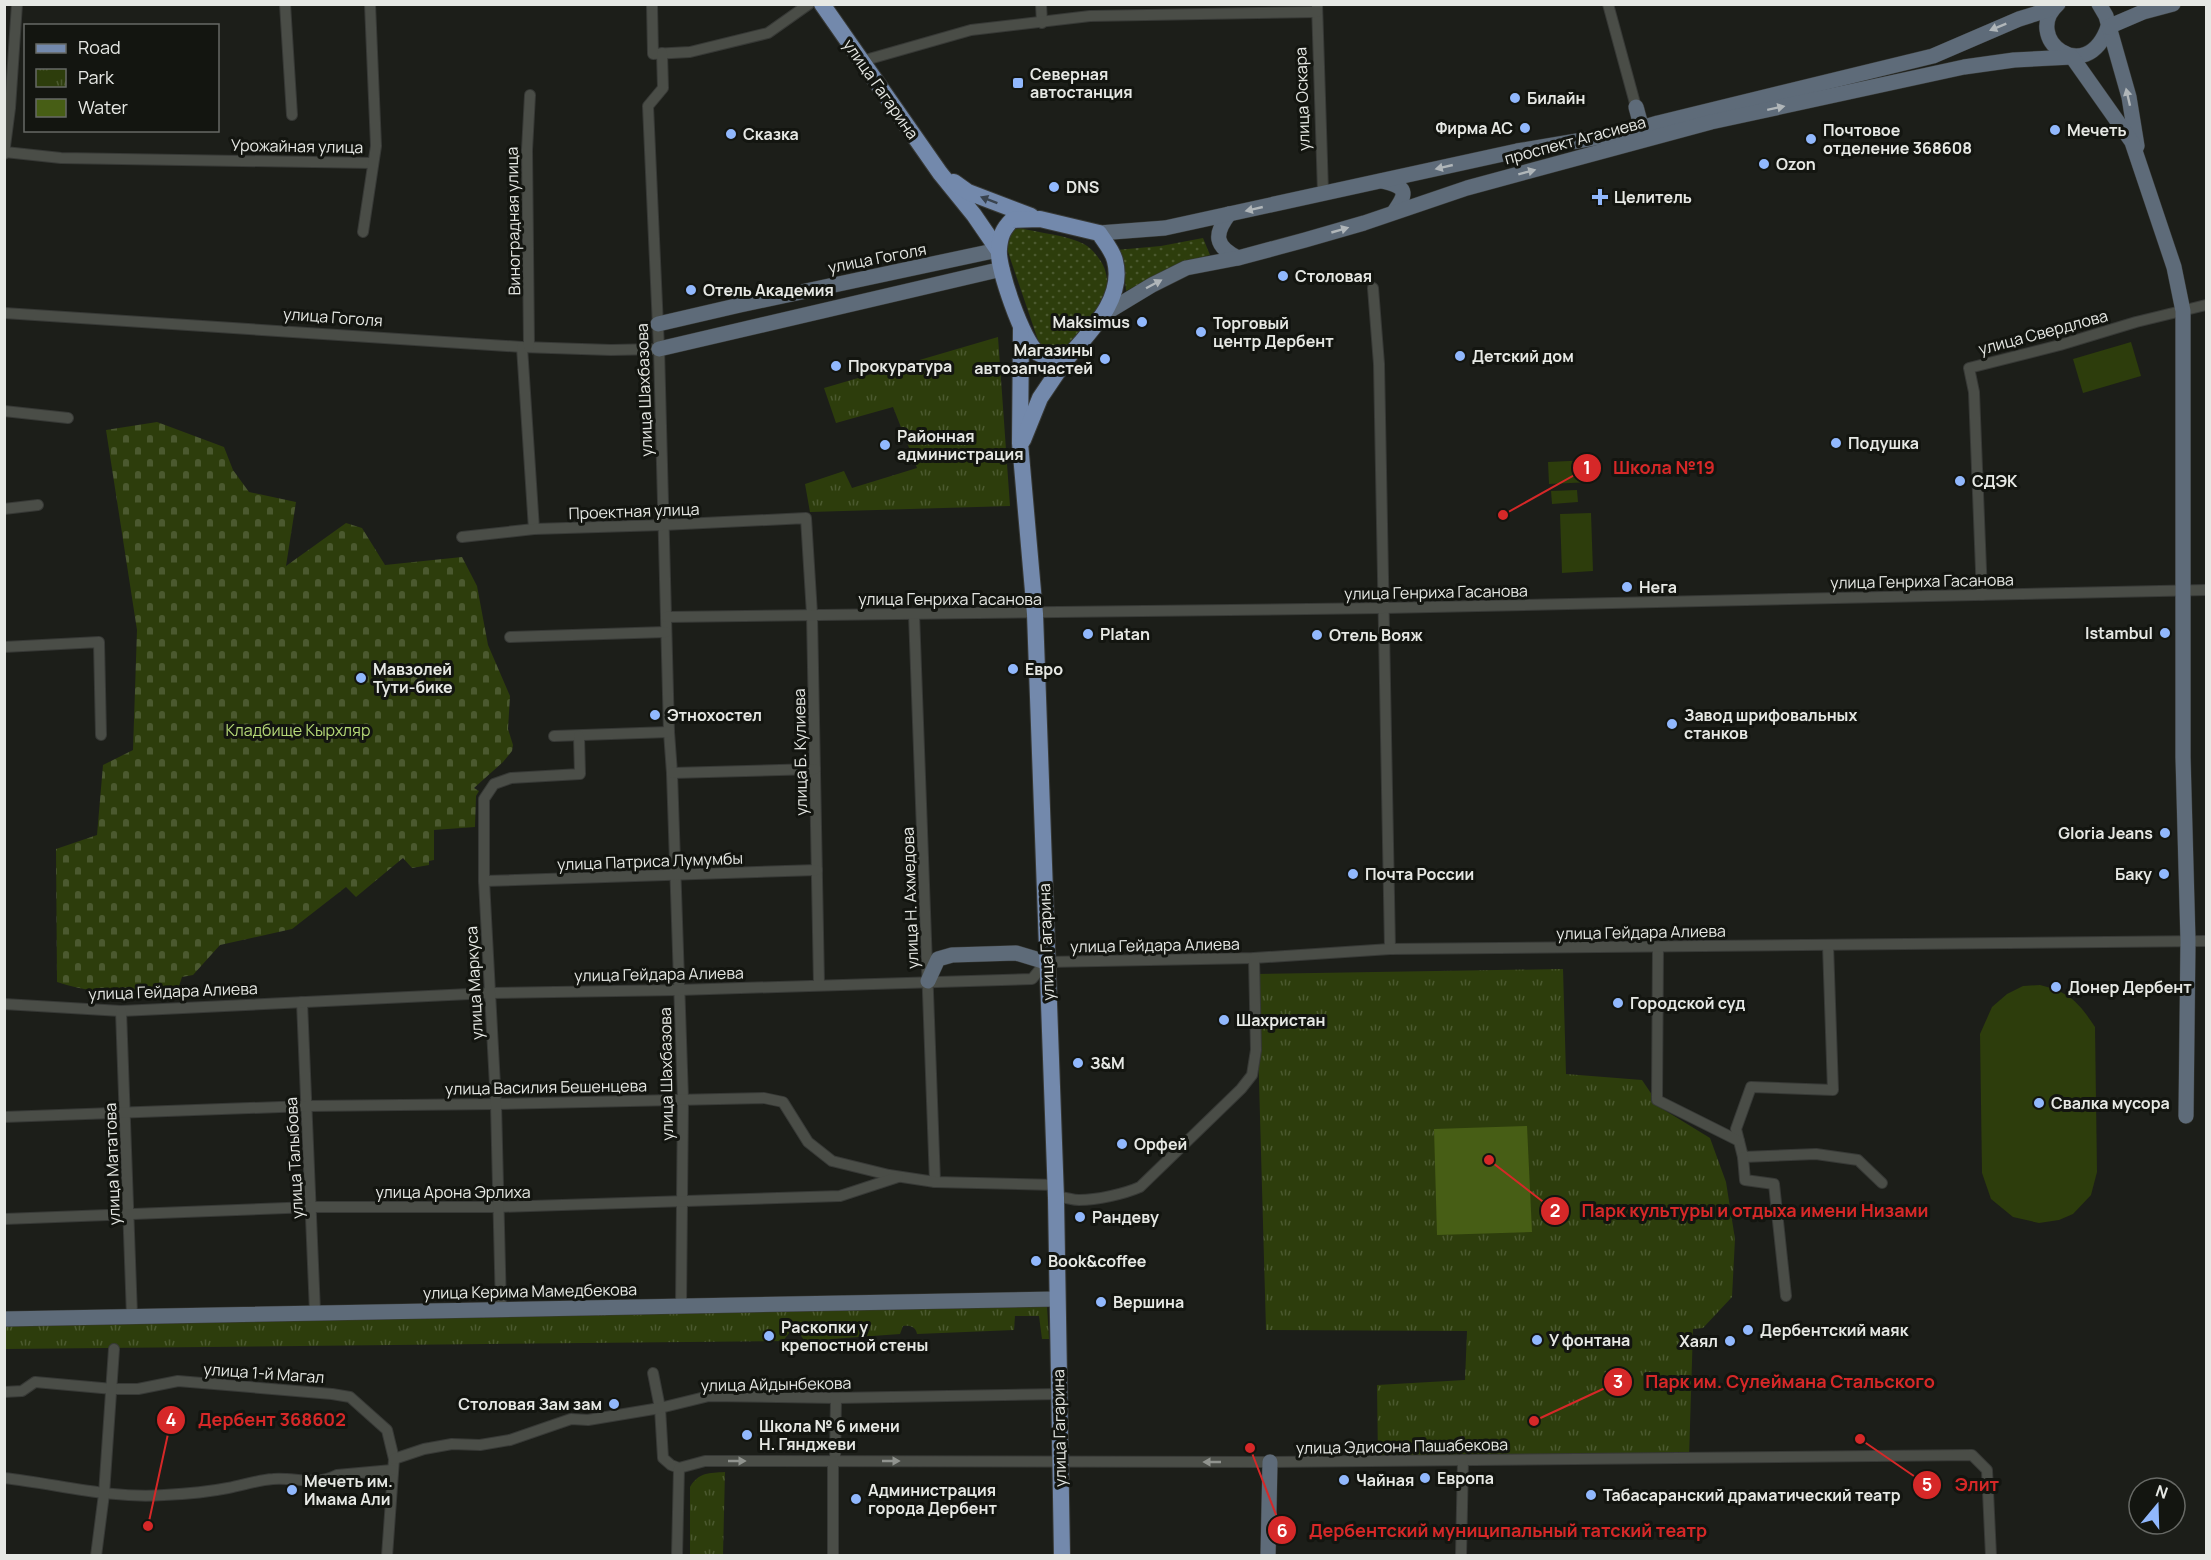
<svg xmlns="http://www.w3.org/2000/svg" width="2211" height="1560" viewBox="0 0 2211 1560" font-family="Manrope,sans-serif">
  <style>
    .grass { fill: url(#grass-dots) }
    .cemetery { fill: url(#cemetery-stones) }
    .park { fill: url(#park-tufts) }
    .pitch { fill: #2d3d0c }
    .water { fill: #475e15 }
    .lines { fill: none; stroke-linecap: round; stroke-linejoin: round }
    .street-casing { stroke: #373936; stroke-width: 12 }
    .secondary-casing { stroke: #373936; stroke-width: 16 }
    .primary-casing { stroke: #373936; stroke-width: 18 }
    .street { stroke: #4a4d47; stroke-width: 10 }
    .secondary { stroke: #5e6b79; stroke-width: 15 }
    .primary { stroke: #7389ac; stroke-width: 16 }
    .oneway { fill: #b0b6b9 }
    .oneway2 { fill: #39434e }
    .oneway3 { fill: #90938e }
    .poi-dot { fill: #91b8fd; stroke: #131510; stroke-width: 2 }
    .labels { text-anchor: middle; stroke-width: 6; stroke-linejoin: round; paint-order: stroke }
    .poi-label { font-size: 16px; font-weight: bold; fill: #e6e8e4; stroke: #131510; text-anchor: start }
    .street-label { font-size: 16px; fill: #e6e8e4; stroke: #131510 }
    .park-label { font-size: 16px; fill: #b5d978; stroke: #131510 }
    .leader { fill: none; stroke: #d62828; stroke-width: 2 }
    .callout-dot { fill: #d62828; stroke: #131510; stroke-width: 2 }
    .mark-label { font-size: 18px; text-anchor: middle; font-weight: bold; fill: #fff }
    .callout-label { font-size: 18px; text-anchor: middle; font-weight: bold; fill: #d62828; stroke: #131510; stroke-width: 6; stroke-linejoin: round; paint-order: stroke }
  </style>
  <defs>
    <pattern id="grass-dots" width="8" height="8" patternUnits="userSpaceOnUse" patternTransform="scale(1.5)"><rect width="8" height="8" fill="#2d3d0c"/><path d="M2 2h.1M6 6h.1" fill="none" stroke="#4b592f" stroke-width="1.8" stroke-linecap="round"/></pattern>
    <pattern id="cemetery-stones" width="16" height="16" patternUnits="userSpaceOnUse" patternTransform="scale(1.5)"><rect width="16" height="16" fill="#2d3d0c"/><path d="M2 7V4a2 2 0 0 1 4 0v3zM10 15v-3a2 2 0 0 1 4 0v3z" fill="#4b592f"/></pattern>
    <pattern id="park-tufts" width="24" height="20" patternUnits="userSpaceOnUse" patternTransform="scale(1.5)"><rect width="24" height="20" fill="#2d3d0c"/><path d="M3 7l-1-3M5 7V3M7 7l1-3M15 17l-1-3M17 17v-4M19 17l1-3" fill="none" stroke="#4b592f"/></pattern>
  </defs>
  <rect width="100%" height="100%" fill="#1c1e19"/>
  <g class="grass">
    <path d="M1020 228C1039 233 1067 235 1084 244 1091 248 1095 253 1100 260 1123 294 1085 333 1058 352L1040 346 1010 258 1006 245 1013 230Z"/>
    <path d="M1203 238 1210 255 1184 262 1126 291 1124 268 1116 250 1161 246Z"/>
  </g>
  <path class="cemetery" d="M157 422 224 447 233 470 249 492 296 502 286 566 346 523 362 528 385 565 462 557 477 586 488 645 510 696 508 729 513 745 512 751 503 762 474 788 479 791 476 796 475 827 434 830V860L429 861V865L412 868 403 858 356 897 346 887 292 929 220 945 193 975 182 977 177 992C138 994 95 995 57 982L56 849 97 835 103 765 133 750 137 630 106 430Z"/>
  <g class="park">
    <path d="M998 337 1010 506 810 512 805 484 844 471 852 488 917 468 893 407 836 423 824 388Z"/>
    <path d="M1563 969 1566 1074 1642 1080 1661 1108 1710 1138 1726 1182 1735 1239 1732 1297 1703 1328 1693 1329 1689 1458 1378 1461 1377 1385 1465 1380 1467 1331 1266 1330 1256 974Z"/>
    <path d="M1047 1306 1049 1339H1042L1039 1316H1015L1014 1330 917 1334C916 1327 910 1325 903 1326L900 1334 804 1341C801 1334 798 1332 790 1332L783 1341 5 1349 4 1325C352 1317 699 1313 1047 1306Z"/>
    <path d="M725 1472 723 1555H690V1487C699 1472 709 1473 725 1472Z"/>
  </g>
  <g class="pitch">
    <path d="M2131 342 2141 376 2083 393 2073 359Z"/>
    <path d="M1590 460 1592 482 1549 484 1548 462Z"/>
    <path d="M1577 490 1578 502 1552 504 1551 491Z"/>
    <path d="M1591 513 1593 571 1562 573 1560 514Z"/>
    <path d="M2040 985C2070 992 2079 1003 2095 1027L2097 1172 2091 1195 2073 1214 2059 1220 2039 1223 2013 1217 1991 1199 1982 1173 1980 1034 1992 1007 2007 994 2023 986Z"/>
  </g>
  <path class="water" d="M1527 1126 1532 1232 1437 1235 1434 1129Z"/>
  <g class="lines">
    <g class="street-casing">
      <g id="street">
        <path d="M285 4 292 115"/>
        <path d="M652 4 653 54 690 52 768 33 809 4"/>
        <path d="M1041 4 1042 23"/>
        <path d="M1317 4 1323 192"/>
        <path d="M1608 4 1636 107 1639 110"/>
        <path d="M662 53 663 88 648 106 659 349 669 732 672 773 683 1099 681 1307"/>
        <path d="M862 61 971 30 1090 16 1317 12"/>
        <path d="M5 152 61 158 372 163"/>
        <path d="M4 154 10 108 17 4"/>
        <path d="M363 232 376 146 370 4"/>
        <path d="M1373 288 1379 364 1390 949"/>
        <path d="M4 313 522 347 611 350 659 349"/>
        <path d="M522 347 534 529"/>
        <path d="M529 347 527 150 530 95"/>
        <path d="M4 411 68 418"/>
        <path d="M4 509 38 505"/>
        <path d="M462 537 534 529 663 525 806 518 812 614 819 985"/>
        <path d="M1982 595 1974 392 1969 368 2060 345 2136 322 2206 305"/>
        <path d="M914 614 935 1182"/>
        <path d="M666 617 1384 608 2206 590"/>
        <path d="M510 637 666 632"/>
        <path d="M4 647 99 642 101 735"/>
        <path d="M554 736 669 732"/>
        <path d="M672 773 815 769"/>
        <path d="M484 881 817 870"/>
        <path d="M1828 945 1833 1090 1751 1087 1736 1129 1743 1157 1816 1154 1858 1160 1882 1183"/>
        <path d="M1658 947 1657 1100 1739 1141"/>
        <path d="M302 1002 315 1312"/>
        <path d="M4 1004 121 1011 490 993 679 990 1032 979 1046 962 1254 958 1390 949 2206 941"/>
        <path d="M121 1011 132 1316"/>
        <path d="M4 1117 307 1106 496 1104 764 1098 783 1102 808 1142 832 1161 889 1175 935 1182 1057 1185"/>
        <path d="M1743 1157 1745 1180 1774 1184 1786 1296"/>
        <path d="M1056 1198C1065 1196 1070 1200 1079 1200 1097 1200 1124 1194 1140 1187L1241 1089 1252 1075 1256 1050 1254 958"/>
        <path d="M4 1219 312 1207H498L840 1196 898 1177"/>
        <path d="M501 1309 496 1104 484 881V799L494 784 511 778 580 774 579 736"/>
        <path d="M653 1373 660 1408 663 1458 671 1465 679 1468"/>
        <path d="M4 1392 22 1391 35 1382 113 1389H138L178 1381 332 1394 350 1397 387 1430 394 1459 387 1556"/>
        <path d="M394 1459 424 1449 452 1444 480 1445 510 1440 571 1419 588 1420 660 1408 709 1396 836 1398 1060 1394"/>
        <path d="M835 1461 836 1398"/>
        <path d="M679 1468 705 1461 1270 1462 1972 1455 1987 1470 1991 1556"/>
        <path d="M4 1478C58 1484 110 1499 164 1495 185 1494 208 1492 228 1488 244 1485 258 1480 273 1479 294 1477 317 1486 337 1475L392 1470"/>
        <path d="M96 1556 104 1494 114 1349"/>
        <path d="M677 1556 679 1468"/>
        <path d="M833 1556V1461"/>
        <path d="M1461 1556 1463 1460"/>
      </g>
    </g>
    <g class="secondary-casing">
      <g id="secondary">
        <path d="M2058 4C2021 37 2086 89 2108 27"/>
        <path d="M2099 4 2106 16 2129 97 2137 146"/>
        <path d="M2108 27 2143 12 2173 4"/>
        <path d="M1636 107 1644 136"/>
        <path d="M1382 181C1407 187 1408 192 1394 212"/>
        <path d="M1229 214C1214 234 1214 246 1238 258"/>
        <path d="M1099 233 1165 228 1517 151 1624 133 1658 123 1933 56 2019 19 2054 8 2056 4"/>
        <path d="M1104 314 1152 285 1186 268 1238 258 1305 240 1364 223 1467 188 1711 122 1964 67 2014 60 2072 57 2132 142 2174 267 2183 311V757L2188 941 2186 1116"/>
        <path d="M658 324 740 305 998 250"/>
        <path d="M659 349 1002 269"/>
        <path d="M928 981 938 959 952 955 1016 953 1046 962"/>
        <path d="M4 1319 1057 1299"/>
        <path d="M1268 1556 1270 1462"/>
      </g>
    </g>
    <g class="primary-casing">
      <g id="primary">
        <path d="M822 4 940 173 974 215 998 250"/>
        <path d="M954 182 968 192 1031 216"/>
        <path d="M1040 219 1099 233C1104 241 1113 251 1115 261 1125 300 1088 333 1065 361 1057 358 1045 357 1038 353 1023 343 997 267 999 249 1000 236 1003 229 1012 220Z"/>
        <path d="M1021 329 1020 443 1035 614 1056 1198 1062 1556"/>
        <path d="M1023 440 1040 398 1065 361"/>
      </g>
    </g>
    <use href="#street" class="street"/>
    <use href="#secondary" class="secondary"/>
    <use href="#primary" class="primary"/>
  </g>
  <defs><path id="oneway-solid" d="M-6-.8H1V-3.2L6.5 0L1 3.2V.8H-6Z" transform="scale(1.5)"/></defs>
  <g class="oneway">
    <use href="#oneway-solid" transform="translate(1998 27) rotate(158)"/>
    <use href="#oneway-solid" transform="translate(2128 97) rotate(-103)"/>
    <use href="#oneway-solid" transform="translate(1776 108) rotate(-12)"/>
    <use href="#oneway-solid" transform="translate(1444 167) rotate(167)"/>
    <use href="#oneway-solid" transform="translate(1527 172) rotate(-15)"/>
    <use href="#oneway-solid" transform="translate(1254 209) rotate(167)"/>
    <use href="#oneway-solid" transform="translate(1340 230) rotate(-16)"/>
    <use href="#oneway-solid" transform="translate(1154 284) rotate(-28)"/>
  </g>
  <use class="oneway2" href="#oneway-solid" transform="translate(989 200) rotate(-159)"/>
  <g class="oneway3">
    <use href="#oneway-solid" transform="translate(737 1461)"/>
    <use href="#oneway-solid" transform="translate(891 1461)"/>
    <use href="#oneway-solid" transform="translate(1212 1462) rotate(-180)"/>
  </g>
  <g class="poi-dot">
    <rect x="1012" y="77" width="12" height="12" rx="3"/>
    <circle cx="1515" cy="98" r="6"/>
    <circle cx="1525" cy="128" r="6"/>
    <circle cx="2055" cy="130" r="6"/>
    <circle cx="731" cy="134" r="6"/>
    <circle cx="1811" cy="139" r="6"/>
    <circle cx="1764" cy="164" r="6"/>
    <circle cx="1054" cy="187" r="6"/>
    <path d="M1597 188h6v6h6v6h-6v6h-6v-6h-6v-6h6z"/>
    <circle cx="1283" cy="276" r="6"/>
    <circle cx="691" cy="290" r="6"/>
    <circle cx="1142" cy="322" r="6"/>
    <circle cx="1201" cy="332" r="6"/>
    <circle cx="1460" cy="356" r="6"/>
    <circle cx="1105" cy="359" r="6"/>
    <circle cx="836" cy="366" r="6"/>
    <circle cx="1836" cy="443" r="6"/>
    <circle cx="885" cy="445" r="6"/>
    <circle cx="1960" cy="481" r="6"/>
    <circle cx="1627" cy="587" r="6"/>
    <circle cx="2165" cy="633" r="6"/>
    <circle cx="1088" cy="634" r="6"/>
    <circle cx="1317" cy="635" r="6"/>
    <circle cx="1013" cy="669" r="6"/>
    <circle cx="361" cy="678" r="6"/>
    <circle cx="655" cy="715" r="6"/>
    <circle cx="1672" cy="724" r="6"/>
    <circle cx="2165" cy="833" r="6"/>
    <circle cx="1353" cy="874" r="6"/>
    <circle cx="2164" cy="874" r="6"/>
    <circle cx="2056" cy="987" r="6"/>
    <circle cx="1618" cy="1003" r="6"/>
    <circle cx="1224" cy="1020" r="6"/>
    <circle cx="1078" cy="1063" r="6"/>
    <circle cx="2039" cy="1103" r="6"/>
    <circle cx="1122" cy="1144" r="6"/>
    <circle cx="1080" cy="1217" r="6"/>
    <circle cx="1036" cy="1261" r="6"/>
    <circle cx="1101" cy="1302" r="6"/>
    <circle cx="1748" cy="1330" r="6"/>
    <circle cx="769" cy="1336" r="6"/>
    <circle cx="1537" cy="1340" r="6"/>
    <circle cx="1730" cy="1341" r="6"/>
    <circle cx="614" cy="1404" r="6"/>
    <circle cx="747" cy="1435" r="6"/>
    <circle cx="1425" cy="1478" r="6"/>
    <circle cx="1344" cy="1480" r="6"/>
    <circle cx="292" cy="1490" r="6"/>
    <circle cx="1591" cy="1495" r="6"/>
    <circle cx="856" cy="1499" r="6"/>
  </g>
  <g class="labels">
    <g class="poi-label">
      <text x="1030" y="80">Северная<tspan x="1030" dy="18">автостанция</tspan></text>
      <text x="1527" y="104">Билайн</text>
      <text x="1513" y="134" text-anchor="end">Фирма АС</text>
      <text x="1823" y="136">Почтовое<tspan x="1823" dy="18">отделение 368608</tspan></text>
      <text x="2067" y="136">Мечеть</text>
      <text x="743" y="140">Сказка</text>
      <text x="1776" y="170">Ozon</text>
      <text x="1066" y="193">DNS</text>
      <text x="1614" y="203">Целитель</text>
      <text x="1295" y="282">Столовая</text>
      <text x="703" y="296">Отель Академия</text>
      <text x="1130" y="328" text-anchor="end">Maksimus</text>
      <text x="1213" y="329">Торговый<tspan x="1213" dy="18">центр Дербент</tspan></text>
      <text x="1093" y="356" text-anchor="end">Магазины<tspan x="1093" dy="18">автозапчастей</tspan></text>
      <text x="1472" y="362">Детский дом</text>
      <text x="848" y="372">Прокуратура</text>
      <text x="897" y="442">Районная<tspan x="897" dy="18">администрация</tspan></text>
      <text x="1848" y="449">Подушка</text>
      <text x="1972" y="487">СДЭК</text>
      <text x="1639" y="593">Нега</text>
      <text x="2153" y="639" text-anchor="end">Istambul</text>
      <text x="1100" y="640">Platan</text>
      <text x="1329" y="641">Отель Вояж</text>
      <text x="373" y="675">Мавзолей<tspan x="373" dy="18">Тути-бике</tspan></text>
      <text x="1025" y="675">Евро</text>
      <text x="667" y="721">Этнохостел</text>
      <text x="1684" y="721">Завод шрифовальных<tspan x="1684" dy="18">станков</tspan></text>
      <text x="2153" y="839" text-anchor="end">Gloria Jeans</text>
      <text x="1365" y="880">Почта России</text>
      <text x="2152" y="880" text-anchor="end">Баку</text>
      <text x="2068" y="993">Донер Дербент</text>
      <text x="1630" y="1009">Городской суд</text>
      <text x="1236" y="1026">Шахристан</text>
      <text x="1090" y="1069">З&amp;М</text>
      <text x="2051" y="1109">Свалка мусора</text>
      <text x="1134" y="1150">Орфей</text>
      <text x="1092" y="1223">Рандеву</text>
      <text x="1048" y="1267">Book&amp;coffee</text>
      <text x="1113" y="1308">Вершина</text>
      <text x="781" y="1333">Раскопки у<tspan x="781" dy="18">крепостной стены</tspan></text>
      <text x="1760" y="1336">Дербентский маяк</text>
      <text x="1549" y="1346">У фонтана</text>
      <text x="1718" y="1347" text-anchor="end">Хаял</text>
      <text x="602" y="1410" text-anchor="end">Столовая Зам зам</text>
      <text x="759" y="1432">Школа № 6 имени<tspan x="759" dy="18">Н. Гянджеви</tspan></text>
      <text x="1437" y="1484">Европа</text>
      <text x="1356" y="1486">Чайная</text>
      <text x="304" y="1487">Мечеть им.<tspan x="304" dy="18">Имама Али</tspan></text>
      <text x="868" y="1496">Администрация<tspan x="868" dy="18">города Дербент</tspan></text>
      <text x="1603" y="1501">Табасаранский драматический театр</text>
    </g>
    <g class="street-label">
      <text transform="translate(881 89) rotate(55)" y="6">улица Гагарина</text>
      <text transform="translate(1302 99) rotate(-92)" y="6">улица Оскара</text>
      <text transform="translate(1575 140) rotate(-15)" y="6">проспект Агасиева</text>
      <text transform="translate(297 146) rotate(1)" y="6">Урожайная улица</text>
      <text transform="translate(513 221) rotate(-91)" y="6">Виноградная улица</text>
      <text transform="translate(877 258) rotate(-11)" y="6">улица Гоголя</text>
      <text transform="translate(333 317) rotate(4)" y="6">улица Гоголя</text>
      <text transform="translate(2043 332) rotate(-15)" y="6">улица Свердлова</text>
      <text transform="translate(644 390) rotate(-92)" y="6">улица Шахбазова</text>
      <text transform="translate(634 511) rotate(-2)" y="6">Проектная улица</text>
      <text transform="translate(1922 581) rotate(-1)" y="6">улица Генриха Гасанова</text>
      <text transform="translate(1436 592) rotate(-1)" y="6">улица Генриха Гасанова</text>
      <text x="950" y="605">улица Генриха Гасанова</text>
      <text transform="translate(800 752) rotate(-91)" y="6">улица Б. Кулиева</text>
      <text transform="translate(650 861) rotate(-2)" y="6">улица Патриса Лумумбы</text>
      <text transform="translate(910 898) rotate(-92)" y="6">улица Н. Ахмедова</text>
      <text transform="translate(1641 932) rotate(-1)" y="6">улица Гейдара Алиева</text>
      <text transform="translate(1046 942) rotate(-92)" y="6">улица Гагарина</text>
      <text transform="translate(1155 945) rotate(-1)" y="6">улица Гейдара Алиева</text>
      <text transform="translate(659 974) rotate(-1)" y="6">улица Гейдара Алиева</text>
      <text transform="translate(474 983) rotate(-93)" y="6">улица Маркуса</text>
      <text transform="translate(173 991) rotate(-2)" y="6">улица Гейдара Алиева</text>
      <text transform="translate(666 1074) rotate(-91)" y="6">улица Шахбазова</text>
      <text transform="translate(546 1087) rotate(-1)" y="6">улица Василия Бешенцева</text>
      <text transform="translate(294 1158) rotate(-93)" y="6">улица Талыбова</text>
      <text transform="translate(112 1164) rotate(-92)" y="6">улица Мататова</text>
      <text x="453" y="1198">улица Арона Эрлиха</text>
      <text transform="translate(530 1291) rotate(-1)" y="6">улица Керима Мамедбекова</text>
      <text transform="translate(264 1373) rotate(4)" y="6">улица 1-й Магал</text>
      <text transform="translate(776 1384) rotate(-1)" y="6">улица Айдынбекова</text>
      <text transform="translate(1059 1428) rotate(-91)" y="6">улица Гагарина</text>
      <text transform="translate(1402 1446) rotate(-1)" y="6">улица Эдисона Пашабекова</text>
    </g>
    <g class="park-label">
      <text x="298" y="736">Кладбище Кырхляр</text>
    </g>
  </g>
  <path class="leader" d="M1503 515L1587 468M1489 1160L1555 1211M1534 1421L1618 1382M148 1526L171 1420M1860 1439L1927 1485M1250 1448L1282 1530"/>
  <g class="callout-dot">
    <circle cx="1503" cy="515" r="6"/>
    <circle cx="1489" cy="1160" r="6"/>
    <circle cx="1534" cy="1421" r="6"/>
    <circle cx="148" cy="1526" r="6"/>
    <circle cx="1860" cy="1439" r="6"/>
    <circle cx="1250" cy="1448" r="6"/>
    <circle cx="1587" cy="468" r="15"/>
    <circle cx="1555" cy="1211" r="15"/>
    <circle cx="1618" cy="1382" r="15"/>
    <circle cx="171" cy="1420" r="15"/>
    <circle cx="1927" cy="1485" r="15"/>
    <circle cx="1282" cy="1530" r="15"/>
  </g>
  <g class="mark-label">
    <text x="1587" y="474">1</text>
    <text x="1555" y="1217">2</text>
    <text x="1618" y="1388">3</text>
    <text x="171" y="1426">4</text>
    <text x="1927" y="1491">5</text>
    <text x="1282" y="1537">6</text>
  </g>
  <g class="callout-label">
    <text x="1664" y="474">Школа №19</text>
    <text x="1755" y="1217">Парк культуры и отдыха имени Низами</text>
    <text x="1790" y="1388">Парк им. Сулеймана Стальского</text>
    <text x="272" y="1426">Дербент 368602</text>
    <text x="1977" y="1491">Элит</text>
    <text x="1508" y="1537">Дербентский муниципальный татский театр</text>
  </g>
  <rect width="2211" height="1560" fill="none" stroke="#e6e8e4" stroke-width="12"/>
  <rect x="24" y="24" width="195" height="108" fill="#131510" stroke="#676965" stroke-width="1.5"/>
  <rect x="36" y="44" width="30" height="9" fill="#7389ac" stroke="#676965" stroke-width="1.5"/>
  <text x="78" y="54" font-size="18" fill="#e6e8e4">Road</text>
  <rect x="36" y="69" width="30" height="18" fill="url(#park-tufts)" stroke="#676965" stroke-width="1.5"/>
  <text x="78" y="84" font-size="18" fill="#e6e8e4">Park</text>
  <rect x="36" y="99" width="30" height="18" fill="#475e15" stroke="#676965" stroke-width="1.5"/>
  <text x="78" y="114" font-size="18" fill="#e6e8e4">Water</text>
  <g transform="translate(2157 1506) rotate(19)"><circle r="28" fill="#131510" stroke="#676965" stroke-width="1.5"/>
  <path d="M0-4.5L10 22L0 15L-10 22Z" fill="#91b8fd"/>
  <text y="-9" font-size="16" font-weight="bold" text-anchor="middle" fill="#e6e8e4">N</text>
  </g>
</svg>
